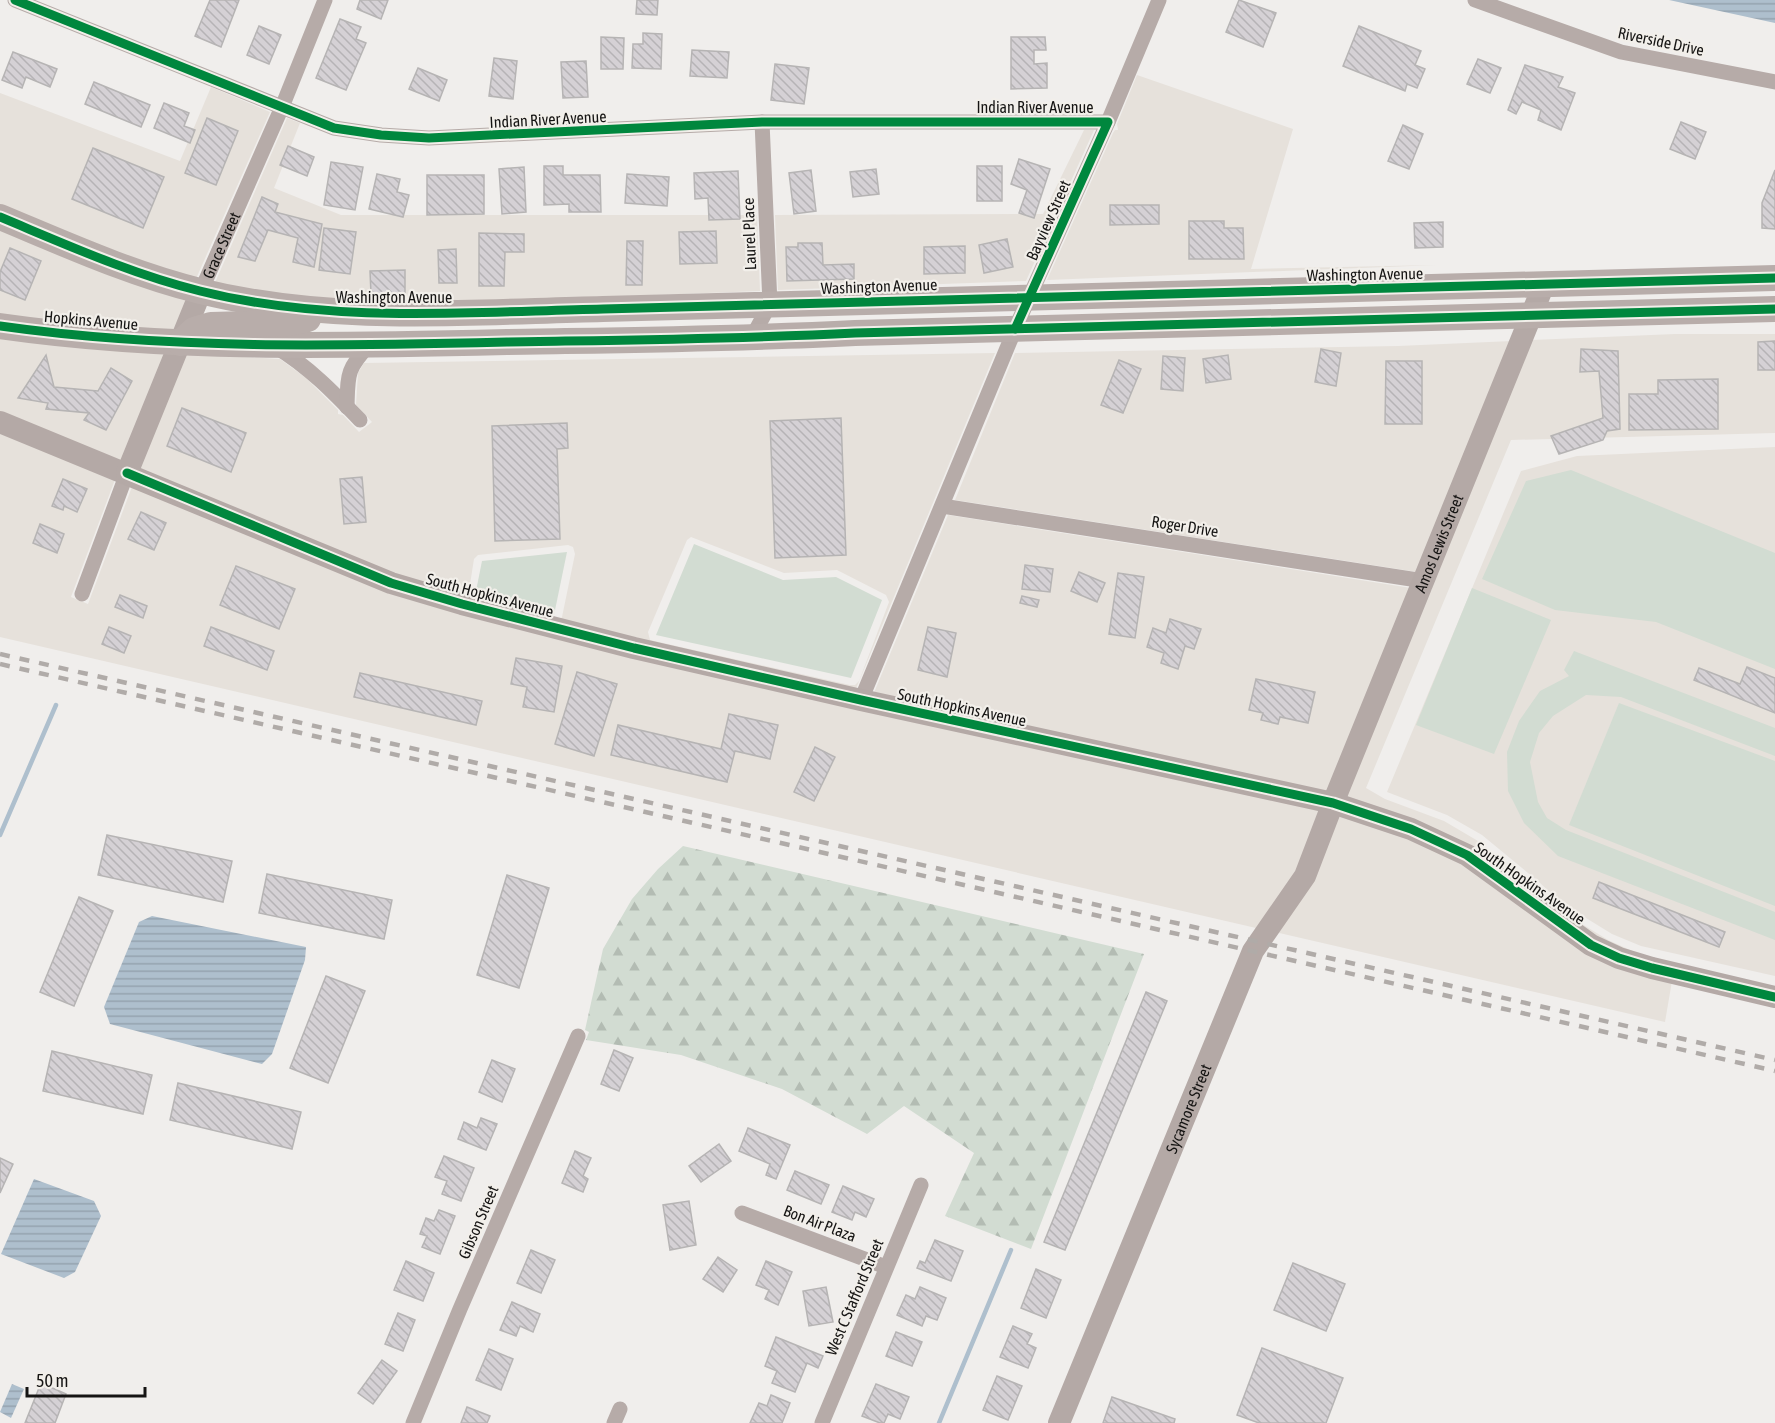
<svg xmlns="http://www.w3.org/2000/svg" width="1775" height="1423" viewBox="0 0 1775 1423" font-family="'Asap Condensed',sans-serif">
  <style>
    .built { fill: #e6e1db; fill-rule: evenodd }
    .green { fill: #d2dcd2 }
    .forest { fill: url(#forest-firs) }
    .water { fill: url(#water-rules) }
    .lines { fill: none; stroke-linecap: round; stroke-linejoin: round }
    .stream { stroke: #aebfcd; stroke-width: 4.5 }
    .building { fill: url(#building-back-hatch); stroke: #b6b4b4; stroke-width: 1.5 }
    .street { stroke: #b6aba8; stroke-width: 15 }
    .secondary { stroke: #b4a9a6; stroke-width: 22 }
    .primary { stroke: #b8adaa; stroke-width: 26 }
    .rail { stroke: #b0aba8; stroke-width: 4.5; stroke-dasharray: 10 10; stroke-linecap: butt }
    .cycleway-casing { stroke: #f2efea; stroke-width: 13 }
    .cycleway { stroke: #00873e; stroke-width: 9 }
    .labels { text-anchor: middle; stroke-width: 4.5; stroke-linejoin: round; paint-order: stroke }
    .street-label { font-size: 16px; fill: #151413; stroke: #f2efea }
  </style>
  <defs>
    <pattern id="forest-firs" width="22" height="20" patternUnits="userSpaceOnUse" patternTransform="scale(1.5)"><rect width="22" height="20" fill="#d2dcd2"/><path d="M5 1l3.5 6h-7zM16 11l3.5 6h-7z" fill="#b3bcb3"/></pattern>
    <pattern id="water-rules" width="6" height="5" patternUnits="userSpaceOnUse" patternTransform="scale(1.5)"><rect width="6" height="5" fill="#aebfcd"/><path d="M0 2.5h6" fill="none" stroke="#95a3af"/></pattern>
    <pattern id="building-back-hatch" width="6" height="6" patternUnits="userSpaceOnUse" patternTransform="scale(1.5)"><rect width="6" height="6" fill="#d5d1d5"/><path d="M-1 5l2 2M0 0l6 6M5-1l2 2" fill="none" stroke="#b6b3b6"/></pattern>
  </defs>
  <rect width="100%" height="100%" fill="#f0eeec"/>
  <g class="built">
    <path d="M1137 75 1293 129 1251 269 1437 265 1047 280 1113 133 1115 130H1118L1117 124Z"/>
    <path d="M211 87 270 112 195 281 0 208V93L180 161Z"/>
    <path d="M287 118 300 123 274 188 341 215H757L760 291 388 305H350L214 285Z"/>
    <path d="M1084 130H1094L1026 281 778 290 775 215 1043 214Z"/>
    <path d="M0 225 189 296 174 334 0 318Z"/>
    <path d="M1675 334H1775V433L1511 440 1366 788 1385 799 1444 821 1478 841 1534 887 1556 908 1608 940 1650 959 1622 950 1344 799 1430 591 1432 590V584L1532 340Z"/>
    <path d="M0 335 167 350 121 462 0 413Z"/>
    <path d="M1512 341 1417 572 955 500 1015 353 1398 346Z"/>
    <path d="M186 352 207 355 280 359 306 378 338 410V414L343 415 359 432 372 422 356 405 358 373 364 363 995 353 855 691 559 621 562 617 575 554 573 547 568 545 478 555 474 559 468 597 394 575 138 469ZM691 537 784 573 837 570 886 595 889 602 859 681 855 685H850L650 640 648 632 687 540Z"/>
    <path d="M0 431 116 477 71 597 88 604 133 484 315 561 1321 809 1297 872 1256 928 0 637Z"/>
    <path d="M1775 447V976L1641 946 1612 934 1560 902 1539 882 1482 835 1447 815 1387 792 1521 471 1577 456Z"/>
    <path d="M948 515 1411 588 1327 793 873 695Z"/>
    <path d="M1338 814 1408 837 1462 862 1672 981 1665 1022 1275 932Z"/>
  </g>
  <g class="green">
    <path d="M1571 470 1775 553V669L1656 622 1555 610 1482 579 1526 481Z"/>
    <path d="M694 544 783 580 836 577 882 600 851 678 656 635Z"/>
    <path d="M567 552 554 615 475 596 482 561Z"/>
    <path d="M1472 588 1551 620 1494 754 1416 725Z"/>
    <path d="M1574 651 1775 728V756L1621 697 1586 695 1553 716 1539 733 1530 762 1538 802 1547 818 1566 830 1775 912V940L1558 856 1524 823 1508 791 1507 752 1519 721 1540 691 1569 676 1564 670Z"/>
    <path d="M1619 703 1775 761V906L1569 825Z"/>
  </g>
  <path class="forest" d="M683 846 1144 954 1031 1249 945 1216 974 1153 904 1106 867 1134 782 1089 681 1055 586 1040 589 1032 585 1030 603 949 632 899 658 869Z"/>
  <g class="water">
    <path d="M1669 0H1775V23Z"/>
    <path d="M152 916 306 947 305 960 272 1054 262 1064 110 1024 104 1007 139 922Z"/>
    <path d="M34 1179 94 1201 101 1216 75 1272 64 1278 1 1254Z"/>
    <path d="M12 1384 24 1389 11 1418 0 1412Z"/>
  </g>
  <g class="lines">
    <g class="stream">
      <path d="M0 835 56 705"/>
      <path d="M939 1423 1011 1250"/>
    </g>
  </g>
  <g class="building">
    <path d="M210 0H239L221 47 195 36Z"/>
    <path d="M360 0H388L381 19 357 9Z"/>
    <path d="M637 0H658L657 15 636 14Z"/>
    <path d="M1239 0 1276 13 1263 47 1226 32Z"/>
    <path d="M340 19 361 27 356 39 366 43 346 90 316 78Z"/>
    <path d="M259 26 281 35 269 64 247 55Z"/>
    <path d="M1359 26 1421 51 1415 65 1425 69 1417 88 1407 84 1405 91 1343 66Z"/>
    <path d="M643 33 662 34 661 69 632 68 633 44H643Z"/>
    <path d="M601 37 624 38 623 69H601Z"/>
    <path d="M1011 37H1045L1046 50H1034V64L1047 63V88L1011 89Z"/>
    <path d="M692 50 729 52 727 78 690 76Z"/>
    <path d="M13 52 57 69 50 87 26 77 22 88 2 80Z"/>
    <path d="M494 58 517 61 513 99 489 96Z"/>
    <path d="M1478 59 1501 68 1490 93 1467 84Z"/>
    <path d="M586 61 588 97 563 98 561 62Z"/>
    <path d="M775 64 809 68 804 104 771 100Z"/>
    <path d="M1525 65 1563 77 1558 87 1575 93 1561 130 1538 120 1541 110 1522 102 1516 114 1508 110Z"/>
    <path d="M418 68 447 80 439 101 409 89Z"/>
    <path d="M94 82 150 105 141 127 85 104Z"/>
    <path d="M164 103 189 113 184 126 195 130 190 143 154 128Z"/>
    <path d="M207 118 238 131 216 185 185 173Z"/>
    <path d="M1681 122 1706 132 1695 159 1670 149Z"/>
    <path d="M1403 125 1423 134 1409 169 1388 161Z"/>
    <path d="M288 146 314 157 307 176 280 165Z"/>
    <path d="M93 148 164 177 143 228 72 199Z"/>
    <path d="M1019 159 1050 169 1034 218 1019 213 1027 190 1011 184Z"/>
    <path d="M331 162 363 167 355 210 324 205Z"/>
    <path d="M544 166H563V175H600L601 212H569V204L544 205Z"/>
    <rect x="977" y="166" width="25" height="35"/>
    <path d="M524 167 526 212 502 214 499 169Z"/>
    <path d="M876 169 879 194 853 197 850 172Z"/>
    <path d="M811 170 816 211 794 214 789 173Z"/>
    <path d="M1775 170V229L1762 228V203Z"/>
    <path d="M738 171 740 219 709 220 708 198 695 199 694 173Z"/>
    <path d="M377 174 400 179 397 192 409 195 403 217 369 209Z"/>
    <path d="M627 174 669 177 667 206 625 203Z"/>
    <path d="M427 175H484V214L427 215Z"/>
    <path d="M262 197 278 204 275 212 322 224 314 267 293 262 298 238 268 230 255 261 238 257Z"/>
    <path d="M1110 205H1159V224L1110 225Z"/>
    <path d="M1189 221H1224V228H1243L1244 259H1189Z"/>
    <path d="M1443 222V247L1415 248 1414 223Z"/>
    <path d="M324 228 356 232 350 274 319 270Z"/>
    <path d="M716 231 717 263 680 264 679 232Z"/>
    <path d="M479 233 524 234V252H505L504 286H479Z"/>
    <path d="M1007 239 1013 267 984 273 979 245Z"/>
    <path d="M627 241H643L642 285H626Z"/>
    <path d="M798 243H822L823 265 854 264V279L787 281 786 247H798Z"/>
    <path d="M965 246V273L924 274V247Z"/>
    <path d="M10 248 41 261 25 300 0 290V272Z"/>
    <path d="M456 249 457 283H439L438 250Z"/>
    <path d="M405 270V294H371L370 271Z"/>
    <path d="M1775 341V370H1758V342Z"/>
    <path d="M1321 349 1341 353 1336 386 1315 382Z"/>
    <path d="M1581 349 1618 351 1620 429 1607 431 1603 440 1559 454 1551 436 1603 418 1599 371 1580 372Z"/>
    <path d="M46 355 54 387 98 391 111 368 132 381 106 430 84 420 89 413 46 409 48 403 18 398Z"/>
    <path d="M1228 355 1231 379 1206 383 1203 359Z"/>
    <path d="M1163 356 1185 358 1183 391 1161 389Z"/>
    <path d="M1119 360 1141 369 1123 413 1101 405Z"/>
    <path d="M1386 361H1422V424H1385Z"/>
    <path d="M1718 379V429L1629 430V394H1658V380Z"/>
    <path d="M182 408 246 433 231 472 167 446Z"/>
    <path d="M841 418 846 555 775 558 770 421Z"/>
    <path d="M567 423 568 448 557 449 560 539 495 541 492 426Z"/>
    <path d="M362 477 366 522 344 524 340 479Z"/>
    <path d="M63 479 87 489 77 512 64 506 63 510 52 506Z"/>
    <path d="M141 512 166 523 154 550 128 539Z"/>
    <path d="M40 524 64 534 57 553 33 543Z"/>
    <path d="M1025 565 1053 569 1050 592 1022 589Z"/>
    <path d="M236 566 295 589 279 629 220 605Z"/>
    <path d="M1079 572 1105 583 1097 602 1071 591Z"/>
    <path d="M1118 573 1144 577 1135 638 1109 634Z"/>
    <path d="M120 595 147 606 143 618 115 607Z"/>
    <path d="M1022 596 1039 600 1037 607 1020 603Z"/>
    <path d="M1170 619 1201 629 1194 649 1185 646 1178 669 1161 663 1164 653 1147 647 1153 628 1166 633Z"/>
    <path d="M109 627 131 636 124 653 102 644Z"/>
    <path d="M211 627 274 651 267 670 204 646Z"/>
    <path d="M928 627 956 633 947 677 918 670Z"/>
    <path d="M516 658 562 666 554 712 523 707 527 687 511 684Z"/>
    <path d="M1747 667 1775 678V713L1694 680 1699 668 1740 684Z"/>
    <path d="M577 672 617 684 594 756 555 744Z"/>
    <path d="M360 673 482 701 476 725 354 697Z"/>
    <path d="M1256 679 1315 692 1308 723 1280 717 1278 724 1261 720 1263 713 1249 710Z"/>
    <path d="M729 714 778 725 770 759 735 751 727 782 611 755 618 725 721 749Z"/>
    <path d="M815 747 835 757 814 801 794 792Z"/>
    <path d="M107 835 232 861 223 902 98 875Z"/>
    <path d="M267 874 392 900 384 939 259 913Z"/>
    <path d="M507 875 549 888 519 988 477 975Z"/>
    <path d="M1599 882 1725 932 1719 947 1593 898Z"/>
    <path d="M79 897 113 911 74 1006 40 992Z"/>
    <path d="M326 976 365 991 328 1083 290 1068Z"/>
    <path d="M1146 992 1167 1001 1065 1250 1044 1242Z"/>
    <path d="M614 1050 633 1058 619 1091 601 1084Z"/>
    <path d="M52 1051 152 1075 143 1114 43 1091Z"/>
    <path d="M492 1060 515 1069 502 1102 479 1092Z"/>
    <path d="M178 1083 301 1112 292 1149 170 1120Z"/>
    <path d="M481 1118 497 1124 486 1150 458 1139 464 1122 477 1128Z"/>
    <path d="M748 1128 790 1145 776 1179 766 1175 770 1164 739 1151Z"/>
    <path d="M719 1144 731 1161 701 1182 689 1166Z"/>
    <path d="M575 1151 591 1158 583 1176 588 1179 583 1192 562 1183Z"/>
    <path d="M444 1156 474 1168 461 1201 442 1194 447 1181 435 1177Z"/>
    <path d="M0 1158 13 1164 0 1193Z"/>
    <path d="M795 1171 829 1185 821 1204 787 1190Z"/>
    <path d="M843 1186 874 1199 866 1217 855 1212 852 1220 832 1212Z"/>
    <path d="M689 1201 696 1245 670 1250 663 1205Z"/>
    <path d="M439 1210 455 1216 440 1254 422 1247 427 1236 420 1234 426 1218 434 1221Z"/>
    <path d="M935 1240 963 1251 951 1281 917 1268 920 1261 925 1263Z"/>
    <path d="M531 1250 555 1260 541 1293 517 1283Z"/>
    <path d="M718 1257 737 1270 723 1292 703 1279Z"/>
    <path d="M406 1261 434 1273 423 1301 394 1290Z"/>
    <path d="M766 1261 792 1272 778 1305 765 1299 769 1290 756 1285Z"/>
    <path d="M1293 1263 1345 1284 1326 1331 1274 1310Z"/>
    <path d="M1036 1269 1061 1280 1046 1318 1021 1308Z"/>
    <path d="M826 1287 833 1322 809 1326 803 1291Z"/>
    <path d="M920 1287 946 1298 937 1320 926 1316 922 1326 897 1315 906 1295 915 1299Z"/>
    <path d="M512 1302 540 1314 533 1332 520 1326 516 1336 500 1330Z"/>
    <path d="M398 1313 415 1320 403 1351 385 1344Z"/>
    <path d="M1013 1326 1032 1334 1027 1344 1036 1348 1028 1368 1000 1357Z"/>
    <path d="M896 1332 922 1342 912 1366 886 1356Z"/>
    <path d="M776 1337 823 1356 818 1368 807 1363 795 1392 772 1383 777 1371 765 1366Z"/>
    <path d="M1262 1348 1343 1378 1326 1423H1259L1237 1415Z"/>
    <path d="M489 1349 513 1359 501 1390 476 1380Z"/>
    <path d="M382 1360 397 1371 373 1404 358 1393Z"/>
    <path d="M997 1376 1022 1386 1008 1420 983 1410Z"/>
    <path d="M41 1383 66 1394 55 1423H25Z"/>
    <path d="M876 1384 909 1397 900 1419 888 1414 884 1423H880L862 1416Z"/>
    <path d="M771 1395 790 1403 782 1423H750L759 1403 767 1406Z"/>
    <path d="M1112 1397 1175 1419 1174 1423H1103Z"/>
    <path d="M467 1407 490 1416 487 1423H461Z"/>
  </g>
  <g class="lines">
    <g class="street">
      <path d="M15 0 334 128 381 135 429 138 762 122H1108"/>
      <path d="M1475 0 1621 52 1775 82"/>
      <path id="s1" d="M201 291 282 107 325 0"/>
      <path d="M751 339 770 304 762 122"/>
      <path d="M276 347C309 367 334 393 360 420"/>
      <path d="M347 407C348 375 346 370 369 345"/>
      <path d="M942 506 1424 581"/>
      <path d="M82 594 127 473"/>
      <path d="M861 700 1015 329 1108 122 1159 0"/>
      <path d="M742 1213 886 1267"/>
      <path d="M413 1423 460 1309 578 1036"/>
      <path d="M614 1423 620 1409"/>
      <path d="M822 1423 921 1185"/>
    </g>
    <g class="secondary">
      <path d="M0 422 391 583 462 604 634 648 861 700 1333 803 1411 829 1467 855 1591 945 1619 958 1652 968 1775 997"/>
      <path d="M127 473 201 291"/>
      <path id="s2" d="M1059 1423 1253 951 1305 876 1333 803 1544 284"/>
    </g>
    <g class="primary">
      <path d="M0 217C65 244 131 274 200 291 332 324 468 312 603 309L1775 278"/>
      <path d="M0 326C168 350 338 346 507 342 623 340 739 339 855 333L1775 309"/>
      <path d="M180 343 194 330 211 325 289 323 308 319"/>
    </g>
    <g class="rail">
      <path d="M0 654 1775 1060"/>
      <path d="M0 664 1775 1071"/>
    </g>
    <g class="cycleway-casing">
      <g id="cycleway">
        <path d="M15 0 334 128 381 135 429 138 762 122H1108L1015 329"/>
        <path d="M0 217C65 244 131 274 200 291 332 324 468 312 603 309L1775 278"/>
        <path d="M0 326C168 350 338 346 507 342 623 340 739 339 855 333L1775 309"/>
        <path d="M127 473 391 583 462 604 634 648 861 700 1333 803 1411 829 1467 855 1591 945 1619 958 1652 968 1775 997"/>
      </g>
    </g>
    <use href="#cycleway" class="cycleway"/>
  </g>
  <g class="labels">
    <g class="street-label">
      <text transform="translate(1661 41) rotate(12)" y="6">Riverside Drive</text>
      <text x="1035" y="113">Indian River Avenue</text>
      <text transform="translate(548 119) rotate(-3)" y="6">Indian River Avenue</text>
      <text transform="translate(1048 220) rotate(-66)" y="6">Bayview Street</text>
      <text transform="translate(749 234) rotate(-92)" y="6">Laurel Place</text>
      <text dy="6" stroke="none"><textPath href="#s1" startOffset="50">Grace Street</textPath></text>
      <text transform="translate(1365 274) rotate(-1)" y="6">Washington Avenue</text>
      <text transform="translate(879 286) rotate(-2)" y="6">Washington Avenue</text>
      <text x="394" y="303">Washington Avenue</text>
      <text transform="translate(91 320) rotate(5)" y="6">Hopkins Avenue</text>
      <text transform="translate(1185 526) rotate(9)" y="6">Roger Drive</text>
      <text dy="6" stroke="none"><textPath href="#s2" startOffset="960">Amos Lewis Street</textPath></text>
      <text transform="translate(490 595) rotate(15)" y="6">South Hopkins Avenue</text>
      <text transform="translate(962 707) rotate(12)" y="6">South Hopkins Avenue</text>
      <text transform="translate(1530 883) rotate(35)" y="6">South Hopkins Avenue</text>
      <text dy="6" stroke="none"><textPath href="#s2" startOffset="340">Sycamore Street</textPath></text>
      <text transform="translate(478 1222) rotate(-67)" y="6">Gibson Street</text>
      <text transform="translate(820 1223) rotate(21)" y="6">Bon Air Plaza</text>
      <text transform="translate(854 1297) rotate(-67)" y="6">West C Stafford Street</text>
    </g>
  </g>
  <path d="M27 1387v9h118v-9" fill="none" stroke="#151413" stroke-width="3"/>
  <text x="36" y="1387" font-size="18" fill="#151413" stroke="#f2efea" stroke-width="4.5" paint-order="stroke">50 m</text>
</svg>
